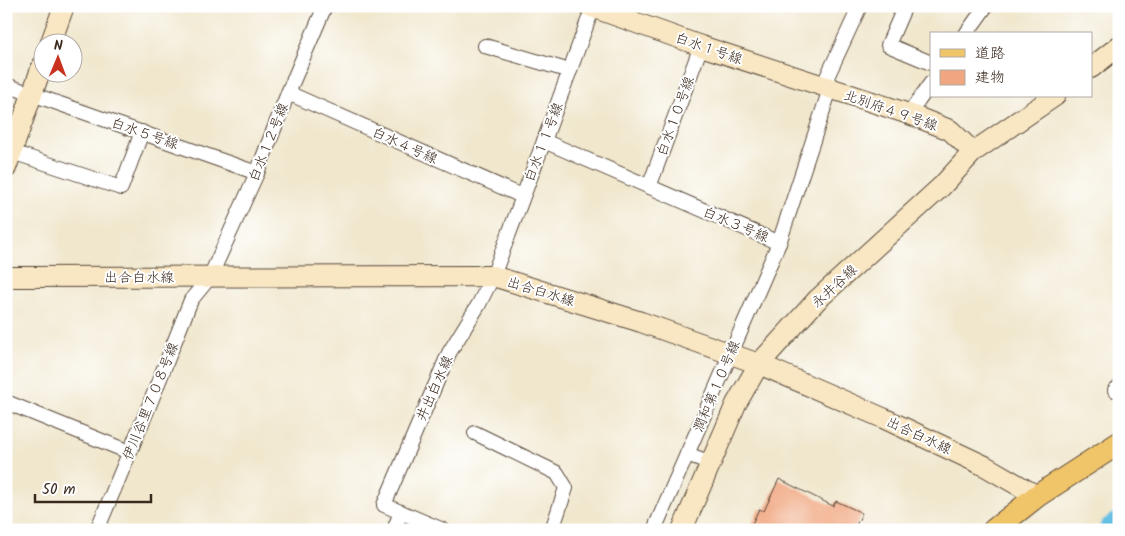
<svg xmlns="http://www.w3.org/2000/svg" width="1125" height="536" viewBox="0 0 1125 536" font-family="Kalam,'Klee One',sans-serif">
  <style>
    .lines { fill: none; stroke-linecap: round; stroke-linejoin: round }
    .river { stroke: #66c0e3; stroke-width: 28 }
    .building { fill: #f0a67f }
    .street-casing { stroke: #564638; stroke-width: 16 }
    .secondary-casing { stroke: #564638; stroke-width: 22 }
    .primary-casing { stroke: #564638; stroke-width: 24 }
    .street { stroke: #fff; stroke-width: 14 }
    .secondary { stroke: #f9e7c3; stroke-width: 20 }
    .primary { stroke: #f0c469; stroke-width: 22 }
    .labels { text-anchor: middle; stroke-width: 4; stroke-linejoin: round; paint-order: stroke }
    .street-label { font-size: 14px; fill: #3b2a1e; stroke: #fff }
  </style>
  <rect width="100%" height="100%" fill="#fff"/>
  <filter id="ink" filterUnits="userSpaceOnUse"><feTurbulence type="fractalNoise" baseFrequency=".02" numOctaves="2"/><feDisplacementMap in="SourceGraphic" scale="10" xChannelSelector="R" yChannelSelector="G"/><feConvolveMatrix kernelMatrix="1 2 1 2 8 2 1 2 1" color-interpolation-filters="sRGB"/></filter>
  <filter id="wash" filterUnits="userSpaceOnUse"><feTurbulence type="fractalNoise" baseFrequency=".0096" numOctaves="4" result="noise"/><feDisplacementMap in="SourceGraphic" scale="20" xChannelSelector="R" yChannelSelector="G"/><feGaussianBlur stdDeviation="1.12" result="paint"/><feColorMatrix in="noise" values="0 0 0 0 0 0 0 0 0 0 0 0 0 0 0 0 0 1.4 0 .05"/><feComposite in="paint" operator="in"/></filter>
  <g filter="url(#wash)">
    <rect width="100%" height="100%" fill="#f0e7cd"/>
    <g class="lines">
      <path class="river" d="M1113 530 1119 526"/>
    </g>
    <g id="blocks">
      <path class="building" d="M779 479 833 506 836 501 862 513 854 530H749L759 509 764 511Z"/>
    </g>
  </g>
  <g filter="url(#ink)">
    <use href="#blocks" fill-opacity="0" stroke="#564638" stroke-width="1"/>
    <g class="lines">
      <g class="street-casing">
        <g id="street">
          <path d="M905 6 888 45 931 63"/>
          <path d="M966 34 986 6"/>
          <path d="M485 46 570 71"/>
          <path d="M6 85 257 173"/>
          <path d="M288 93 522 196"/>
          <path d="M909 114 931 83"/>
          <path d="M544 141 779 243 830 89 827 77 860 6"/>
          <path d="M12 152 121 188 142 132"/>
          <path d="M649 187 701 46"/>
          <path d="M1115 390 1119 387"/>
          <path d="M6 402 129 452"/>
          <path d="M475 433 557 473 566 488 552 530"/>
          <path d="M687 454 711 463"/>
          <path d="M97 530 149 406 191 300 210 277 257 173 288 93 325 6"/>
          <path d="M394 530 401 512"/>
          <path d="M443 530 384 505 449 353 479 304 493 276 544 141 593 7"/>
          <path d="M654 530 779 243"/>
        </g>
      </g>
      <g class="secondary-casing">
        <g id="secondary">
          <path d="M589 6 701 46 909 114 950 130 973 152"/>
          <path d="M51 42 64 6"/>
          <path d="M1091 68 1119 46"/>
          <path d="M6 168 42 66"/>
          <path d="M6 277 493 276 641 322 759 364 883 418 985 466 1037 496"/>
          <path d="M682 530 736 404 759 364 817 300 942 186 973 152 1055 96"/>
        </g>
      </g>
      <g class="primary-casing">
        <path id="primary" d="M994 530 1037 496 1119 443"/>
      </g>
      <use href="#street" class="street"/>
      <use href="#secondary" class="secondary"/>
      <use href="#primary" class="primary"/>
    </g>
  </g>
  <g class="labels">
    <g class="street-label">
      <text transform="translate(709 48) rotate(19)" y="5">白水１号線</text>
      <text transform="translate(891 110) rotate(19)" y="5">北別府４９号線</text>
      <text transform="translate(675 116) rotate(-70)" y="5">白水１０号線</text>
      <text transform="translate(145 133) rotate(19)" y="5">白水５号線</text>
      <text transform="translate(268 142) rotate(-68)" y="5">白水１２号線</text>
      <text transform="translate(543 142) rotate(-69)" y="5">白水１１号線</text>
      <text transform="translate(405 145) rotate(24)" y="5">白水４号線</text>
      <text transform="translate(736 224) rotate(23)" y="5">白水３号線</text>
      <text x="139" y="282">出合白水線</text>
      <text transform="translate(834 286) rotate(-43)" y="5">永井谷線</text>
      <text transform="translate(541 291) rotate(17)" y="5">出合白水線</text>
      <text transform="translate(716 386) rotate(-67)" y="5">潤和第１０号線</text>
      <text transform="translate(434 388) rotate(-66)" y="5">井出白水線</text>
      <text transform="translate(150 401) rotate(-68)" y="5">伊川谷里７０８号線</text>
      <text transform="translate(919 435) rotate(25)" y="5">出合白水線</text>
    </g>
  </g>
  <rect width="1125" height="536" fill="none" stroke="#fff" stroke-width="25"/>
  <rect x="930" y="32" width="162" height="65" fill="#ffffff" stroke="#b1aaa5"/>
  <rect x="940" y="49" width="25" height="8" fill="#f0c469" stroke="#b1aaa5"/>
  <text x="975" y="58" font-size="15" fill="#3b2a1e">道路</text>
  <rect x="940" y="70" width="25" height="15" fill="#f0a67f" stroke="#b1aaa5"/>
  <text x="975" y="82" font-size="15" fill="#3b2a1e">建物</text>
  <g transform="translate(58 58) rotate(1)"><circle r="24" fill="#ffffff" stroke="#b1aaa5"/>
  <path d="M0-4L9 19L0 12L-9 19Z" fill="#c8321e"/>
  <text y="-8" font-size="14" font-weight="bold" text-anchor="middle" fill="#3b2a1e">N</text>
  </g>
  <path d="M35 494v8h116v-8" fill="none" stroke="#3b2a1e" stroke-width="2.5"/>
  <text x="42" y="494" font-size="15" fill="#3b2a1e" stroke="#ffffff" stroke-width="4" paint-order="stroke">50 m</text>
</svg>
